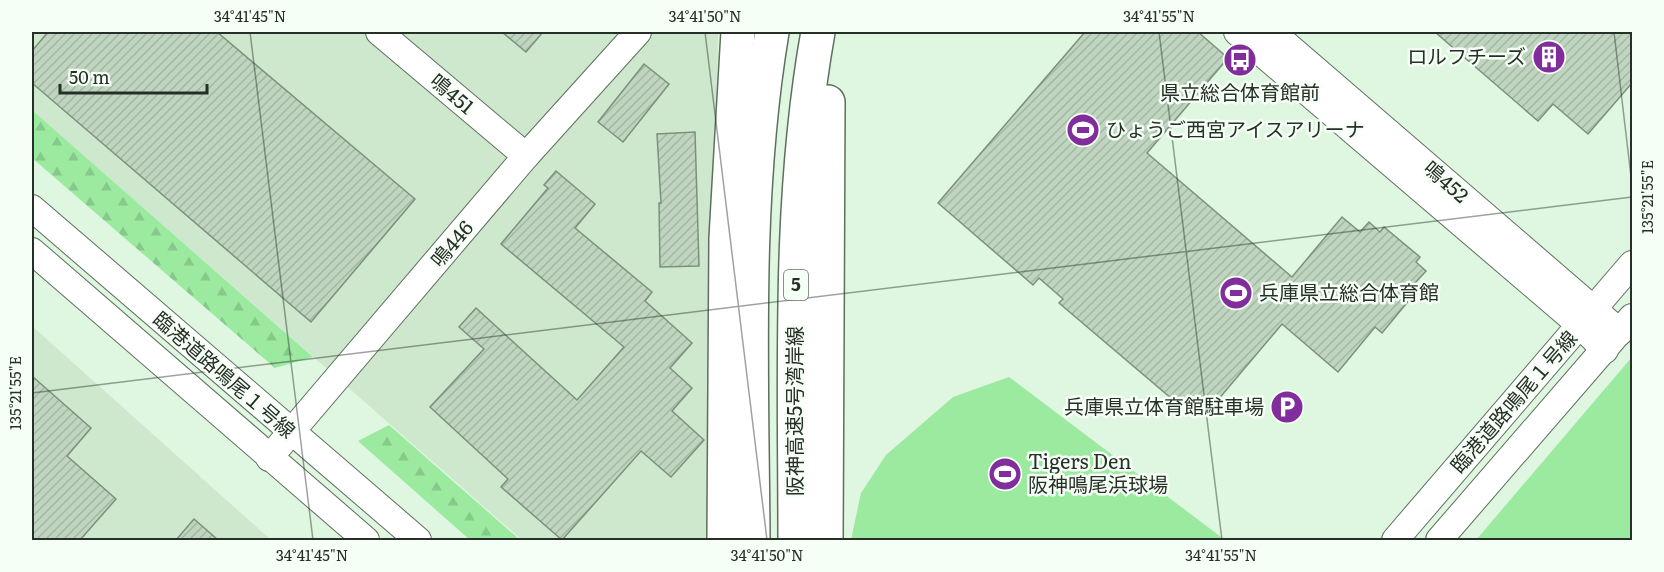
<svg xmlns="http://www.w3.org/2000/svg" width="1664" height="572" viewBox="0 0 1664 572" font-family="Literata,'Noto Sans JP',serif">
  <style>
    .built { fill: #cde8cd }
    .forest { fill: url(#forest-firs) }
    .park { fill: #9beaa0 }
    .building { fill: url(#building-hatch); stroke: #7c907c; stroke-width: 1.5 }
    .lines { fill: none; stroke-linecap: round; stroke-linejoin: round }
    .tertiary-casing { stroke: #5d705d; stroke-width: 28 }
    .motorway-casing { stroke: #5d705d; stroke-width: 36 }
    .tertiary { stroke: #fff; stroke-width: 26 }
    .motorway { stroke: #fff; stroke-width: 33 }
    .ticks { fill: none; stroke: #273028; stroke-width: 1.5; stroke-opacity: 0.45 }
    .labels { text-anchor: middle; stroke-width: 5; stroke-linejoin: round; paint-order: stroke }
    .shield { fill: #f6fff6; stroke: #656e66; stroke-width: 1.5 }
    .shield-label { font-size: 18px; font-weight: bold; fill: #273028 }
    .poi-label { font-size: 20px; fill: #273028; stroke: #f6fff6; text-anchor: start }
    .street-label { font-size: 20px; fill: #273028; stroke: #f6fff6 }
    .neatline { fill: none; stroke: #273028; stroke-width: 2 }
    .ticks-label { font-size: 15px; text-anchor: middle; fill: #273028 }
  </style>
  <defs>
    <pattern id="forest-firs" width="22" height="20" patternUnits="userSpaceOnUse" patternTransform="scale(1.5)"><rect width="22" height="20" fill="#9beaa0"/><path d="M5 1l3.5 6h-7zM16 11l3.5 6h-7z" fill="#86c98a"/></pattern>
    <pattern id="building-hatch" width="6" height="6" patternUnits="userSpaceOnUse" patternTransform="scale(1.5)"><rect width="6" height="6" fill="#bfd5bf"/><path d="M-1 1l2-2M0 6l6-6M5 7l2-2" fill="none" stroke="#a4b7a4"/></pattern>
  </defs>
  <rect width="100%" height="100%" fill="#dff6e0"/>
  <g class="built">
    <path d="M32 32H718L711 540H522L32 110Z"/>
    <path d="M32 326 271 540H32Z"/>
  </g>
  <g class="forest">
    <path d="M32 110 313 357 275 368 32 158Z"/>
    <path d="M389 425 520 540H470L358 441Z"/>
  </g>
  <g class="park">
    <path d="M1632 357V540H1476Z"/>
    <path d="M1009 377 1225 540H851L861 493 886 455 953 397Z"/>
  </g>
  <g class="building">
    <path d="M48 32H217L415 199 311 322 32 83V51Z"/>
    <path d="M502 32H543L526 52Z"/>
    <path d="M1085 32H1198L1228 58 1147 153 1292 277 1342 217 1360 232 1369 222 1380 232 1384 227 1420 257 1416 262 1426 271 1415 283 1420 287 1382 333 1375 327 1338 372 1282 324 1217 401 1212 397 1198 414 1182 401 1178 404 1059 303 1063 299 1039 278 1033 285 938 203Z"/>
    <path d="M1435 32H1632V83L1588 134 1553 104 1538 121Z"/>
    <path d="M644 64 669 84 623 142 598 122Z"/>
    <path d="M695 132 699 266 660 267 659 203H661L657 134Z"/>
    <path d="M556 171 595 204 575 228 652 292 645 301 692 343 670 368 692 388 672 411 704 440 671 477 641 451 562 540 501 487 508 479 430 407 484 349 459 327 476 308 577 400 624 347 501 244 548 188 544 185Z"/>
    <path d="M32 376 91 428 67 456 116 499 80 540H32Z"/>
    <path d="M194 519 218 540H176Z"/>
  </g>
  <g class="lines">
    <g class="tertiary-casing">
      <g id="tertiary">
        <path d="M379 32 526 156"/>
        <path d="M1237 32 1580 325 1605 350"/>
        <path d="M1272 32 1620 332"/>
        <path d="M32 208 418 540"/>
        <path d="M32 251 366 540"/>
        <path d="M269 458 526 156 638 32"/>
        <path d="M1395 540 1632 264"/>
        <path d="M1439 540 1632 317"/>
      </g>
    </g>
    <g class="motorway-casing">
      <g id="motorway">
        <path d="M724 540 726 238 738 32"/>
        <path d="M753 540C752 371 744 199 772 32"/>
        <path d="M795 540C795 371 788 199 818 32"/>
        <path d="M826 540 828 102"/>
      </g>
    </g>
    <use href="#tertiary" class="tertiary"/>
    <use href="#motorway" class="motorway"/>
  </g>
  <path class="ticks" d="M250 32 313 540M705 32 767 540M1159 32 1222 540M1614 32 1632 185M32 393 1632 197"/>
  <defs>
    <g id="building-disc" transform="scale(1.725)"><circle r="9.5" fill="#812d9c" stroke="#f6fff6"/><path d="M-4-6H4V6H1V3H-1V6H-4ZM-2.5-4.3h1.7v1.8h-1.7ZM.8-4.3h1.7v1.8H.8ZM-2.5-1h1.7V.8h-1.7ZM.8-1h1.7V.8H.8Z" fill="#fff"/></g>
    <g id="bus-disc" transform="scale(1.725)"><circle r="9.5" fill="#812d9c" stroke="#f6fff6"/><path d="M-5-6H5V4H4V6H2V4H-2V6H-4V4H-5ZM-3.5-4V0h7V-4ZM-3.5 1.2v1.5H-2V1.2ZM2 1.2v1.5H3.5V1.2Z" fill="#fff"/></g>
    <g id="stadium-disc" transform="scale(1.725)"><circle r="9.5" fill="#812d9c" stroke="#f6fff6"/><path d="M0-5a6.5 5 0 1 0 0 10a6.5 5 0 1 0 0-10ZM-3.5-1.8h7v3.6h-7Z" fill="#fff"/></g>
    <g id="parking-disc" transform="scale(1.725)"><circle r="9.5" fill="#812d9c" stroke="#f6fff6"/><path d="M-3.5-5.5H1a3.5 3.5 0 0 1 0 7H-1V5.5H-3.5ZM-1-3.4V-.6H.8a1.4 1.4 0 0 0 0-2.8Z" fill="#fff"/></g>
  </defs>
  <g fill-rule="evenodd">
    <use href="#building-disc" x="1549" y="57"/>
    <use href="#bus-disc" x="1240" y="60"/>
    <use href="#stadium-disc" x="1083" y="130"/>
    <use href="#stadium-disc" x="1236" y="293"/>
    <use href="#parking-disc" x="1287" y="407"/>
    <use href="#stadium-disc" x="1005" y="474"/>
  </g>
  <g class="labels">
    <rect class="shield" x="784" y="270" width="24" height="30" rx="4.5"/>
    <g class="shield-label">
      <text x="796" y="291">5</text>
    </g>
    <g class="poi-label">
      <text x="1526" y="64" text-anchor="end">ロルフチーズ</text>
      <text x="1240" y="100" text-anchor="middle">県立総合体育館前</text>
      <text x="1106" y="137">ひょうご西宮アイスアリーナ</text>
      <text x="1259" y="300">兵庫県立総合体育館</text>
      <text x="1264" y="414" text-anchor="end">兵庫県立体育館駐車場</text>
      <text x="1028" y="469">Tigers Den<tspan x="1028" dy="23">阪神鳴尾浜球場</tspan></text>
    </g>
    <g class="street-label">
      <text transform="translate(452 94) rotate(40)" y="7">鳴451</text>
      <text transform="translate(1446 182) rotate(41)" y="7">鳴452</text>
      <text transform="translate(452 244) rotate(-50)" y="7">鳴446</text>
      <text transform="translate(224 375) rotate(41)" y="7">臨港道路鳴尾１号線</text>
      <text transform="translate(1514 402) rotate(-49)" y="7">臨港道路鳴尾１号線</text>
      <text transform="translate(795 411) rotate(-90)" y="7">阪神高速5号湾岸線</text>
    </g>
  </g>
  <rect width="1664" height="572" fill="none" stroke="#f6fff6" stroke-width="66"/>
  <path d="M60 84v9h147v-9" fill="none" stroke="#273028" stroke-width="3"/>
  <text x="69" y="84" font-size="18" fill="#273028" stroke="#f6fff6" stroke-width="4.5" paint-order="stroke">50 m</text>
  <rect x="33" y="33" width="1598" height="506" class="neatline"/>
  <g class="ticks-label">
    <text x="250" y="22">34°41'45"N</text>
    <text x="705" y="22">34°41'50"N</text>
    <text x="1159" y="22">34°41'55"N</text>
    <text transform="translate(1648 197) rotate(-90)" y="5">135°21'55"E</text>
    <text transform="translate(16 393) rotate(-90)" y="5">135°21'55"E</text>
    <text x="312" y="561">34°41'45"N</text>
    <text x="767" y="561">34°41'50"N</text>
    <text x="1221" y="561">34°41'55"N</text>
  </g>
</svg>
